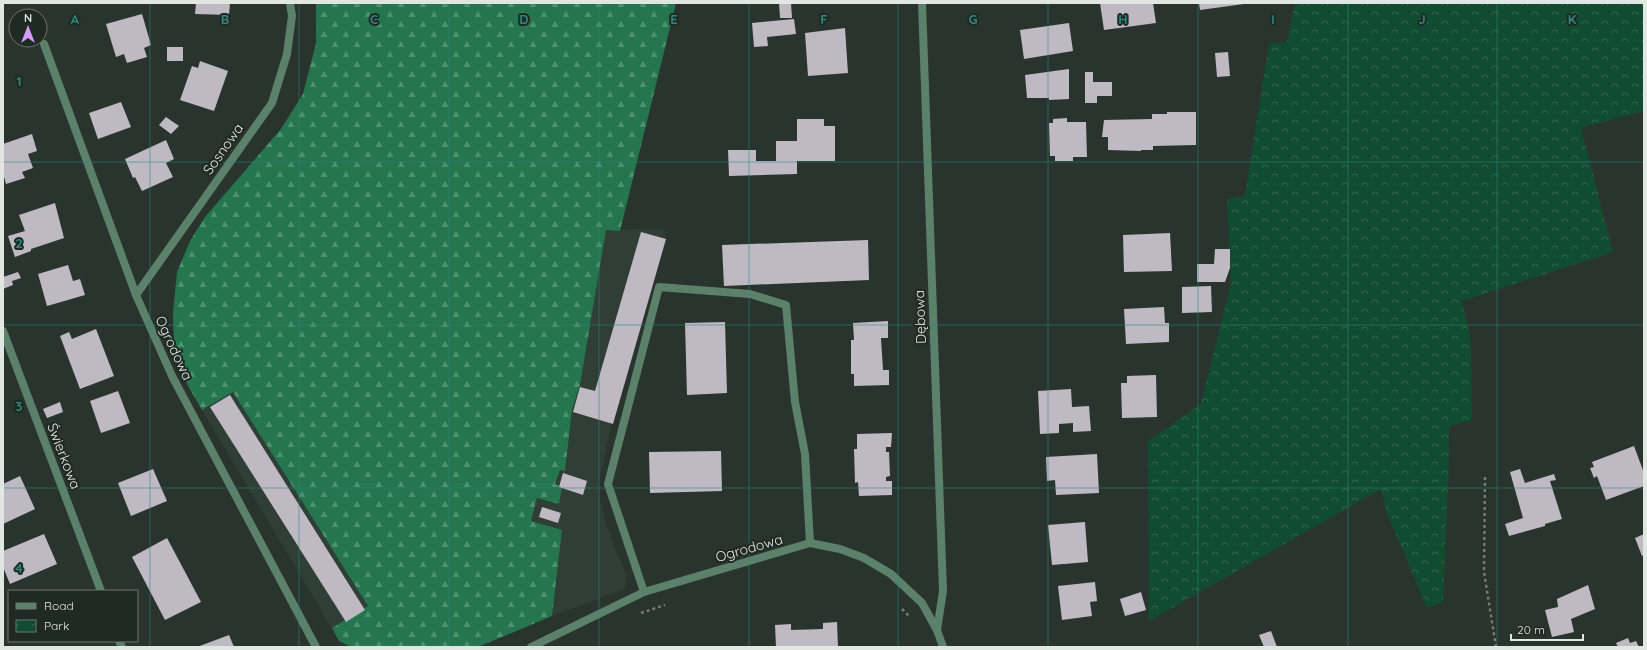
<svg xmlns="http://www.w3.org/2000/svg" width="1647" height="650" viewBox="0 0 1647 650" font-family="Quicksand,sans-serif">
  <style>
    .built { fill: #303f36 }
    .forest { fill: url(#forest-firs) }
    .park { fill: url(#park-crowns) }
    .building { fill: #bfb9c4 }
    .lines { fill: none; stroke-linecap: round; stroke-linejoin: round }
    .path { stroke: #737b76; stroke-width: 2.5; stroke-dasharray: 3 3; stroke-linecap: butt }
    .service { stroke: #5b816a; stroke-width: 8 }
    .minor { stroke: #5b816a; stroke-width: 8 }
    .grid { fill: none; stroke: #2e877f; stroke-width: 1; stroke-opacity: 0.55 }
    .labels { text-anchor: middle; stroke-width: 4; stroke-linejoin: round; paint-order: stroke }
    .street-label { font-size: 14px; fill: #e0e6e2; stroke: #202a24 }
    .grid-label { font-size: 13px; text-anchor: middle; font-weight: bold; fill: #2e877f; stroke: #202a24; stroke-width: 4; stroke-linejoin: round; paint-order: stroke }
  </style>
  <defs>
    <pattern id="forest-firs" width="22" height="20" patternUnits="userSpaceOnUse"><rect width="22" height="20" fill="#25764e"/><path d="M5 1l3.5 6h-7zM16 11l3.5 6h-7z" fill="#4f9070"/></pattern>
    <pattern id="park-crowns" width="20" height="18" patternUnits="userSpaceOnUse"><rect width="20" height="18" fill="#124c30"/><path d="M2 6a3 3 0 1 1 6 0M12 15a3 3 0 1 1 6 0" fill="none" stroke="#34664e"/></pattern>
  </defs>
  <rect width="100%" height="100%" fill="#2a342e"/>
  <g class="built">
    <path d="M663 229 666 236 612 421 599 483 600 501 608 530 626 575 625 589 552 616 562 531 531 521 537 497 559 504 562 487 554 484 560 469 565 471 572 410 580 385 606 230Z"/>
    <path d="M233 392 368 606 332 628 202 410Z"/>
  </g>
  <path class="forest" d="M316 3H676L620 231 606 230 580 385 572 410 565 471 560 470 555 484 562 487 559 504 537 498 531 521 562 530 552 616 478 647H351L339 641 332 628 368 606 233 392 202 410 187 384 174 346 173 312 177 272 190 241 205 217 281 129 303 94 316 43Z"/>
  <path class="park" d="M1295 3H1644V111L1581 128 1613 252 1462 301 1471 341 1472 420 1449 426V463L1443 602 1427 608 1387 513 1381 489 1149 621 1148 441 1201 404 1231 283 1227 199 1245 195 1269 44 1287 42Z"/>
  <g class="building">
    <path d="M196 3H230L229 15 195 14Z"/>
    <path d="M779 3H791L792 18H780Z"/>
    <path d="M1100 3H1153L1156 23 1104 30Z"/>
    <path d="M1199 3H1244V4L1200 10Z"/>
    <path d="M142 14 151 45 144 48 147 57 127 63 124 54 116 57 106 24Z"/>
    <path d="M794 19 796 34 767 37 768 46 754 47 752 23Z"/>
    <path d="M1069 23 1073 51 1024 59 1020 30Z"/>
    <path d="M845 28 848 73 808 76 805 33Z"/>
    <rect x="167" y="47" width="16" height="14"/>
    <path d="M1228 52 1230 76 1217 77 1215 53Z"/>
    <path d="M200 61 228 71 214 111 180 100 192 66 198 68Z"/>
    <path d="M1069 69V99L1049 100V98H1027L1025 75Z"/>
    <path d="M1085 72H1093V82H1112V96H1097V103H1085Z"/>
    <path d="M121 102 131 127 98 139 89 113Z"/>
    <path d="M1167 112H1196V145L1153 146V150H1141V151L1108 150V137H1102L1104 120 1152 119V114H1167Z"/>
    <path d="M166 117 179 126 171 134 159 125Z"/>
    <path d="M1067 118V122H1086L1087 157H1073V161H1055V156H1050L1049 123H1053V119Z"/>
    <path d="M797 119H824V126H835V161H797V174L729 176 728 150H756V161H776V141H797Z"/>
    <path d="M32 134 37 151 28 154 33 168 22 172 25 178 6 184 3 173V144Z"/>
    <path d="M166 140 174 159 166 163 173 177 142 191 135 177 133 178 125 159Z"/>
    <path d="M55 203 64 238 31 249V251L15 257 8 236 25 231 19 215Z"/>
    <path d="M641 232 666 239 613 424 573 412 580 387 595 391Z"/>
    <path d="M1170 233 1172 271 1124 272 1123 235Z"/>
    <path d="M868 240 869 280 724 286 722 245Z"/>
    <path d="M1215 249H1230V268L1225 282H1197V264H1214Z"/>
    <path d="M68 265 73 281 80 279 85 295 47 306 38 274Z"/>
    <path d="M18 272 21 278 12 281 13 285 3 289V277Z"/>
    <path d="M1211 286 1212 312 1182 313V287Z"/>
    <path d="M1164 307 1165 323H1169V342L1126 344 1124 309Z"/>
    <path d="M888 321V338H881L883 370H889V385L854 386V374H851V340H854L853 323Z"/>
    <path d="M725 322 727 393 687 395 685 323Z"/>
    <path d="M96 329 114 376 80 389 60 336 69 332 72 339Z"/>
    <path d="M1156 375 1157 417 1122 418 1121 383H1127V376Z"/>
    <path d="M1071 389 1072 407 1089 406 1091 431 1073 432V423L1059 424V433L1040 434 1038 391Z"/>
    <path d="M118 391 130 423 101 433 90 401Z"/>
    <path d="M230 395 365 610 346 622 210 407Z"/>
    <path d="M60 402 63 412 47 418 43 409Z"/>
    <path d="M892 433 891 447H886V452H889L890 476 886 477V481H892V495L859 496 858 482 855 483 854 449H857V434Z"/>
    <path d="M1634 446 1644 473V486L1606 500 1597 476 1594 478 1590 468 1594 467 1592 462Z"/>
    <path d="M721 451 722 491 650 493 649 452Z"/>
    <path d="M1097 454 1099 493 1056 495 1055 480 1047 481 1046 457Z"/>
    <path d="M153 469 167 501 131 516 118 483Z"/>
    <path d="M1520 469 1525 483 1554 474 1556 480 1550 481 1562 519 1545 524V526L1509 536 1505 524 1523 518 1510 472Z"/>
    <path d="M563 473 587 481 583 495 559 487Z"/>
    <path d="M20 476 35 509 3 524V484Z"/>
    <path d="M542 507 561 513 558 523 539 517Z"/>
    <path d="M1085 522 1088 562 1052 565 1048 525Z"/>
    <path d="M44 534 57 564 10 584 3 567V551Z"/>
    <path d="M1644 534V555L1642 556 1635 538Z"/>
    <path d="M167 538 201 602 165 620 132 557Z"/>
    <path d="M1095 582 1097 601 1090 602 1092 616 1062 620 1058 586Z"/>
    <path d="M1588 585 1595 609 1571 619 1574 632 1552 637 1545 610 1558 607 1557 599Z"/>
    <path d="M1141 592 1146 610 1125 616 1120 599Z"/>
    <path d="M837 622 838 647H776L775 625 791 624V630L823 629V623Z"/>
    <path d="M1271 631 1277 647H1264L1259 635Z"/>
    <path d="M229 635 234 647H197Z"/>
    <path d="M1628 638 1630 643 1636 641 1639 647H1618L1616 643Z"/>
  </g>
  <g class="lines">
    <g class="path">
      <path d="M1485 477 1484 572 1496 647"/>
      <path d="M902 609 910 617"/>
      <path d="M641 613 665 605"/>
    </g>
    <path class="service" d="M644 592 608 484 659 287 750 294 786 305 795 402 805 454 810 543"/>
    <g class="minor">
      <path d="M922 3 943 591 937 630"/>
      <path d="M44 44 136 295 172 376 316 647"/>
      <path d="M136 295 272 103 287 54 292 16 290 3"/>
      <path d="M3 331 101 591"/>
      <path d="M119 641 122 647"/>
      <path d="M531 647 644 592 810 543 840 549 864 558 891 574 922 603 937 630 943 647"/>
    </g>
  </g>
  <path class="grid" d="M150 3V647M299 3V647M449 3V647M599 3V647M749 3V647M898 3V647M1048 3V647M1198 3V647M1348 3V647M1497 3V647M3 162H1644M3 325H1644M3 488H1644"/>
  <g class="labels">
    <g class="street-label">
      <text transform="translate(223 149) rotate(-55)" y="5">Sosnowa</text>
      <text transform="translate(920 317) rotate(-92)" y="5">Dębowa</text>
      <text transform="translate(174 348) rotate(65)" y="5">Ogrodowa</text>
      <text transform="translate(64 456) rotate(69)" y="5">Świerkowa</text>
      <text transform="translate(749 548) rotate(-16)" y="5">Ogrodowa</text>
    </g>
  </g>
  <g class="grid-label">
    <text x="75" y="24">A</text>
    <text x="225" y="24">B</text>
    <text x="374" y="24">C</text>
    <text x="524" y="24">D</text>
    <text x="674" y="24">E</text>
    <text x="824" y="24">F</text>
    <text x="973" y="24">G</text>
    <text x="1123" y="24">H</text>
    <text x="1273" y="24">I</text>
    <text x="1422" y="24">J</text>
    <text x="1572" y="24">K</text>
    <text x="19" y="86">1</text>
    <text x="19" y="248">2</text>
    <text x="19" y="411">3</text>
    <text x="19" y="573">4</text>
  </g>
  <rect width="1647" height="650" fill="none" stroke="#e0e6e2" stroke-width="8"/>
  <rect x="8" y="590" width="130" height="52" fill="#202a24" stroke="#6d7570"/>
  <rect x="16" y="603" width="20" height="6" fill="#5b816a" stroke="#6d7570"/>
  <text x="44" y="610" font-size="12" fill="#e0e6e2">Road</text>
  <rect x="16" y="620" width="20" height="12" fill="url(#park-crowns)" stroke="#6d7570"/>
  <text x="44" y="630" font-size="12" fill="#e0e6e2">Park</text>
  <g transform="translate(28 28)"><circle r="19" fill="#202a24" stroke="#6d7570"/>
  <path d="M0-3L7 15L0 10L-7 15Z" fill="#d69bfa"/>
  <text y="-6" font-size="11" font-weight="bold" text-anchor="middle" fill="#e0e6e2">N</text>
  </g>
  <path d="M1511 634v6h72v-6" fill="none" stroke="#e0e6e2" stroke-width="2"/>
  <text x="1517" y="634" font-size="12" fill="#e0e6e2" stroke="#202a24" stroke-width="3" paint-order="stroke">20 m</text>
</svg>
